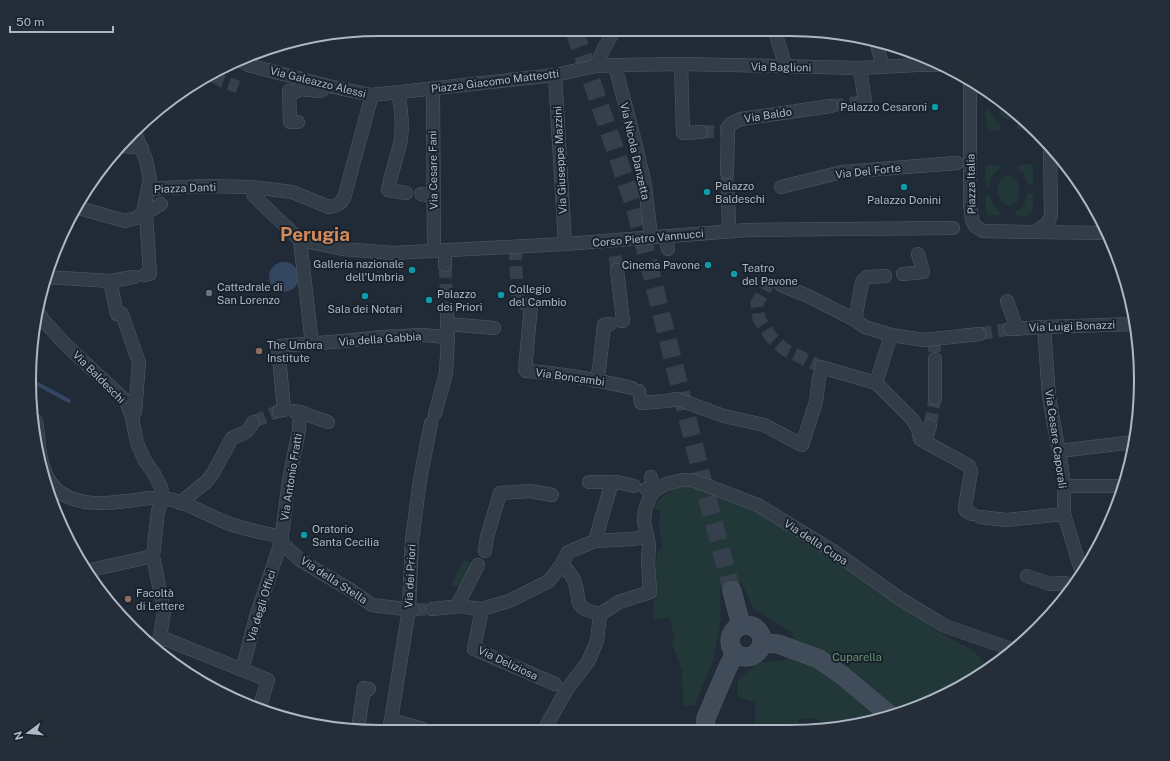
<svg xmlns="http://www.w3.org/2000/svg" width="1170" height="761" viewBox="0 0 1170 761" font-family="'Public Sans',sans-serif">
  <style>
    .green { fill: #223738 }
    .water { fill: #334760 }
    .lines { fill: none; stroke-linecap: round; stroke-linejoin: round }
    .stream { stroke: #334760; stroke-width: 4 }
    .street-tunnel { stroke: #35404c; stroke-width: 13; stroke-dasharray: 13 6; stroke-linecap: butt }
    .secondary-tunnel { stroke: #35404c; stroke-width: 18; stroke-dasharray: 18 9; stroke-linecap: butt }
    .street-casing { stroke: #515a66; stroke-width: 14 }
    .secondary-casing { stroke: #515a66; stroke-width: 19 }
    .street { stroke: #333d48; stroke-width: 13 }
    .secondary { stroke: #414c5b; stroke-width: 18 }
    .culture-dot { fill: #0f9aa8; stroke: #19222c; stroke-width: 1.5 }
    .worship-dot { fill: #6b7280; stroke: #19222c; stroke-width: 1.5 }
    .education-dot { fill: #8d6e63; stroke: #19222c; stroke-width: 1.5 }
    .labels { text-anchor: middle; stroke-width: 4; stroke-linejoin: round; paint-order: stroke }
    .street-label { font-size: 11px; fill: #adb7c5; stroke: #19222c }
    .poi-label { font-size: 11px; fill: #adb7c5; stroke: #19222c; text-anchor: start }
    .park-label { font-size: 11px; fill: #65956e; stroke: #19222c }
    .town-label { font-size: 19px; font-weight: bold; fill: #d48959; stroke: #19222c }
    .rim { fill: none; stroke: #adb7c5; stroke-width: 2 }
  </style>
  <rect width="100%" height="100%" fill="#202b37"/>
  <g class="green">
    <path d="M998 101 1017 114C1006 128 997 113 998 101Z"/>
    <path d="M987 109H989L994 119 1001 126V129C997 131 991 131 987 128L985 113Z"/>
    <path d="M1024 119 1032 128 1031 130H1020L1017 129V125Z"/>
    <path d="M1029 164H1031L1033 167V184L1030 185H1028L1024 174 1017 168V166Z"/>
    <path d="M987 165H1000L1001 166V168C993 172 991 177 990 185L989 186H987C984 181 985 171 987 165Z"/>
    <path d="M1008 175C1023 178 1024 202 1009 206 995 203 993 179 1008 175Z"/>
    <path d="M1028 193H1030L1033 195C1034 208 1035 220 1016 215V211C1029 204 1022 203 1028 193Z"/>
    <path d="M987 194 990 195 994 206 1002 214 1001 215H988C984 210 986 202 986 195Z"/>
    <path d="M686 486 717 492 758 511 817 544 942 634 972 650 980 657 989 668 945 696 880 720 836 727 812 718 798 720V731H755V702L737 697 738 680 758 663 785 660 791 656 793 633 753 609 742 583 720 590 721 620 713 661 695 705 683 706 682 670 671 641 675 639 669 617 659 620 653 619 657 551 660 550 662 546 659 522 660 511 653 509C660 496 671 488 686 486Z"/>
    <path d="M463 560 476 565 463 589 451 585Z"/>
  </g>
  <circle class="water" cx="284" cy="277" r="15"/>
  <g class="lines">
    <path class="stream" d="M32 381 69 401"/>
    <g class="street-tunnel">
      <path d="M212 75 222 81 238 87"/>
      <path d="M831 106 862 102"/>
      <path d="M701 132 725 131"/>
      <path d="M727 172 728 193"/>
      <path d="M515 247 517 291 520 303 531 305"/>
      <path d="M615 256 617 270"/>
      <path d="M445 265 447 309"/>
      <path d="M771 279 757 303 759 319 771 337 784 349 821 367"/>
      <path d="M979 334 1010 329"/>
      <path d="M934 339 935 359"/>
      <path d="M253 422 279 411"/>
      <path d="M930 426 935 398"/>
      <path d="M413 610 432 609"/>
    </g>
    <path class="secondary-tunnel" d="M574 30 635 208 707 497 732 591"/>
    <g class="street-casing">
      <g id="street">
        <path d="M775 32 786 67"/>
        <path d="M877 45 883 67"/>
        <path d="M241 61 248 65 328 86 372 95 555 75 596 66 618 65 681 64 860 68 917 65H944"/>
        <path d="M681 64 683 133 701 132"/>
        <path d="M596 66 604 48 614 31"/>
        <path d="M615 66 636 146 645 185 651 237"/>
        <path d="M860 68 865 102H862"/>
        <path d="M555 75 565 244"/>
        <path d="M970 82V204L972 220 975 226 983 231 1035 232 1048 223 1051 215 1050 147"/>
        <path d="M433 89 434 251"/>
        <path d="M289 91 290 122H298"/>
        <path d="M295 92 300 89 320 91 322 90"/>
        <path d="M398 92C401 107 403 123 401 139 398 155 391 173 388 190L406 193"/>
        <path d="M124 146 142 148"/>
        <path d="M727 172 728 127 732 123 741 119 831 106"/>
        <path d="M252 187 254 196 300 240 343 249 393 253 565 244 748 230 953 228"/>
        <path d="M781 187 842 172 957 163"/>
        <path d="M148 189 203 186 252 187 292 192 329 207C337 206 340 204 344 198L372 95"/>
        <path d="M728 193 729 231"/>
        <path d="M421 194 433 196"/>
        <path d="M79 208 125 221 136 218 143 213 150 179 146 160 136 135"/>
        <path d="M143 213H146L150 274 144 275"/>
        <path d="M146 213 161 204"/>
        <path d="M1035 232 1108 233"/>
        <path d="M665 236 668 249"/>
        <path d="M300 240 312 344"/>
        <path d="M445 251V265"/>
        <path d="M617 270 623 321H621"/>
        <path d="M903 274 923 272 918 254"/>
        <path d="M46 277 110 281 134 277"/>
        <path d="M110 281 117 314H122L139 363 135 412 132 418"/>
        <path d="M781 285 808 296 855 320 865 327 891 335 924 340 979 334"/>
        <path d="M1007 301 1017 329"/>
        <path d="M531 305 525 370 526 371C561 373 598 380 632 388"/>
        <path d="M39 313 43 320 67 346 125 400 129 409 132 418 137 443 145 461 153 472 161 487 163 498 158 511 153 556 164 611 160 637 155 649"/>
        <path d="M855 320 862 282 867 277 885 276"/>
        <path d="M447 324 494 328"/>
        <path d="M1044 327 1049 397 1062 469 1064 486V514L1082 573"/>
        <path d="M1010 329 1044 327 1135 324"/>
        <path d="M821 367 876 383 913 420 918 429 920 439 969 466 971 472 965 507 966 511 972 514"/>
        <path d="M595 381 599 370 604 325 610 324"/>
        <path d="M876 383 891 335"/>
        <path d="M639 391 641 403 666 401 677 399 724 416 764 425 802 445 816 402 819 378 822 368"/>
        <path d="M935 398V359"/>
        <path d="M279 411 284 410 278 346 344 341 382 337 421 335 448 337"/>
        <path d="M294 411 300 412 328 422"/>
        <path d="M435 414 446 373 448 337 447 309"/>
        <path d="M36 421C39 436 38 452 43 466 53 505 94 506 126 501 138 500 150 497 163 498 185 501 205 514 225 522 242 529 260 532 278 536L281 542 300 560 352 591 372 605 413 610"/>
        <path d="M925 441 930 426"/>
        <path d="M1059 451 1134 442"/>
        <path d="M589 482H617L634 486"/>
        <path d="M1064 486H1124"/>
        <path d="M646 489 654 491 651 477"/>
        <path d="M180 503 207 481 213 473 232 438C244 432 247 435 253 422"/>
        <path d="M980 517 1007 520 1064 514"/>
        <path d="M595 541 612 482"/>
        <path d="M485 551 487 537 500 493 530 491 552 495"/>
        <path d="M562 564C566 569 571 574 574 580 583 603 569 606 600 614L619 602 650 592 648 561 649 545 644 521 645 510 650 497 654 491 666 484 682 480H692L758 505 833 551 899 598 945 626 1014 650"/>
        <path d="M86 571 153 556"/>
        <path d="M1027 576 1050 584 1065 583"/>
        <path d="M457 606 478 565"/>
        <path d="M465 607 482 609 492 606 509 601 549 581 562 564 568 552 595 541 632 539 647 537"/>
        <path d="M432 609 461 606"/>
        <path d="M482 609 474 649 555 684"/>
        <path d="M160 637 268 680 259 709"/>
        <path d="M242 670 256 617 281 542 289 480 299 430 300 412"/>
        <path d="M391 720 423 729"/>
        <path d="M358 729 364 688 369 689"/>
        <path d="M389 729 391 720 409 609 412 540 420 480 431 423"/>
        <path d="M544 730 567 689 588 662 597 641 600 614"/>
      </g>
    </g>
    <g class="secondary-casing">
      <g id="secondary">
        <path d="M732 591 741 625"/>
        <circle cx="746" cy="641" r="16"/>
        <path d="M762 643 778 644 819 659 843 676 891 716"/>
        <path d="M705 731 706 718 727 669 735 653"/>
      </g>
    </g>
    <use href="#street" class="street"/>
    <use href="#secondary" class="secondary"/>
  </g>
  <g class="culture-dot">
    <circle cx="935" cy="107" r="4"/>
    <circle cx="904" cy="187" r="4"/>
    <circle cx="707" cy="192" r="4"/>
    <circle cx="708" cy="265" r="4"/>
    <circle cx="412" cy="270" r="4"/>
    <circle cx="734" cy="274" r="4"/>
    <circle cx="501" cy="295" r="4"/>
    <circle cx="365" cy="296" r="4"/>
    <circle cx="429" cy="300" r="4"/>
    <circle cx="304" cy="535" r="4"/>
  </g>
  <circle class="worship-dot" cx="209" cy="293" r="4"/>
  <g class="education-dot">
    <circle cx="259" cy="351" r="4"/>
    <circle cx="128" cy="599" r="4"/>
  </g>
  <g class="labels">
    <g class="street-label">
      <text transform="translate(781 67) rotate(1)" y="4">Via Baglioni</text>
      <text transform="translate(495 81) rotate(-7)" y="4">Piazza Giacomo Matteotti</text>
      <text transform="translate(318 82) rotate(14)" y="4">Via Galeazzo Alessi</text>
      <text transform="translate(768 115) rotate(-9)" y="4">Via Baldo</text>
      <text transform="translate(635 151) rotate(77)" y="4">Via Nicola Danzetta</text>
      <text transform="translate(560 160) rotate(-93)" y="4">Via Giuseppe Mazzini</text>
      <text transform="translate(433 170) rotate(-91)" y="4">Via Cesare Fani</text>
      <text transform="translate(868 171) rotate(-6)" y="4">Via Del Forte</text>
      <text transform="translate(971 184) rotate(-91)" y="4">Piazza Italia</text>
      <text transform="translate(185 188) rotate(-2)" y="4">Piazza Danti</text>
      <text transform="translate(648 238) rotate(-5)" y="4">Corso Pietro Vannucci</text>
      <text transform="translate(1072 326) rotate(-2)" y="4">Via Luigi Bonazzi</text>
      <text transform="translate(380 339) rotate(-4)" y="4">Via della Gabbia</text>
      <text transform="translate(99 377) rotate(45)" y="4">Via Baldeschi</text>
      <text transform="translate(570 377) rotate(8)" y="4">Via Boncambi</text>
      <text transform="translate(1056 439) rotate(82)" y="4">Via Cesare Caporali</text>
      <text transform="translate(291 477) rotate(-81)" y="4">Via Antonio Fratti</text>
      <text transform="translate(816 542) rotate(33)" y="4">Via della Cupa</text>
      <text transform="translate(410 576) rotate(-87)" y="4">Via dei Priori</text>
      <text transform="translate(334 580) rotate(33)" y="4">Via della Stella</text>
      <text transform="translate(261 606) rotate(-73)" y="4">Via degli Offici</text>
      <text transform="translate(508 663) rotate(25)" y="4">Via Deliziosa</text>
    </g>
    <g class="poi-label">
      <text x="927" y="111" text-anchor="end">Palazzo Cesaroni</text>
      <text x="715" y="190">Palazzo<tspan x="715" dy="13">Baldeschi</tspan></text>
      <text x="904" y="204" text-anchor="middle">Palazzo Donini</text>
      <text x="404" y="268" text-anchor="end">Galleria nazionale<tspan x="404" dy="13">dell'Umbria</tspan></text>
      <text x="700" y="269" text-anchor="end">Cinema Pavone</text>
      <text x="742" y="272">Teatro<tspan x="742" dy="13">del Pavone</tspan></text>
      <text x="217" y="291">Cattedrale di<tspan x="217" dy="13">San Lorenzo</tspan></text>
      <text x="509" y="293">Collegio<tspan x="509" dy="13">del Cambio</tspan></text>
      <text x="437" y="298">Palazzo<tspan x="437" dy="13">dei Priori</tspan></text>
      <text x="365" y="313" text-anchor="middle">Sala dei Notari</text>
      <text x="267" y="349">The Umbra<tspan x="267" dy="13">Institute</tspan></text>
      <text x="312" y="533">Oratorio<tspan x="312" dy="13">Santa Cecilia</tspan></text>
      <text x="136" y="597">Facoltà<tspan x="136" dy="13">di Lettere</tspan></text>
    </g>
    <g class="park-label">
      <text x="857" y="661">Cuparella</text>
    </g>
    <g class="town-label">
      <text x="315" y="241">Perugia</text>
    </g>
  </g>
  <path d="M0 0H1170V761H0ZM380 36H790A344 344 0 0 1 1134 380V381A344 344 0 0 1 790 725H380A344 344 0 0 1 36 381V380A344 344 0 0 1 380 36Z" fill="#252e38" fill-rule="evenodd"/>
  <path class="rim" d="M380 36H790A344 344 0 0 1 1134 380V381A344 344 0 0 1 790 725H380A344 344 0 0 1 36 381V380A344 344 0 0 1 380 36Z"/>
  <g transform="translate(28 733) rotate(254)" stroke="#19222c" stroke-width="3" paint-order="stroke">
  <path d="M0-3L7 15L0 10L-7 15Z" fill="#adb7c5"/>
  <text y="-6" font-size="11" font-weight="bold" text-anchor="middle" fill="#adb7c5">N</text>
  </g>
  <path d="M10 26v6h103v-6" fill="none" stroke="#adb7c5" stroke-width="2"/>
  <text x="16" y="26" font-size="12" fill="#adb7c5" stroke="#19222c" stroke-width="3" paint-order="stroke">50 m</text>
</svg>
